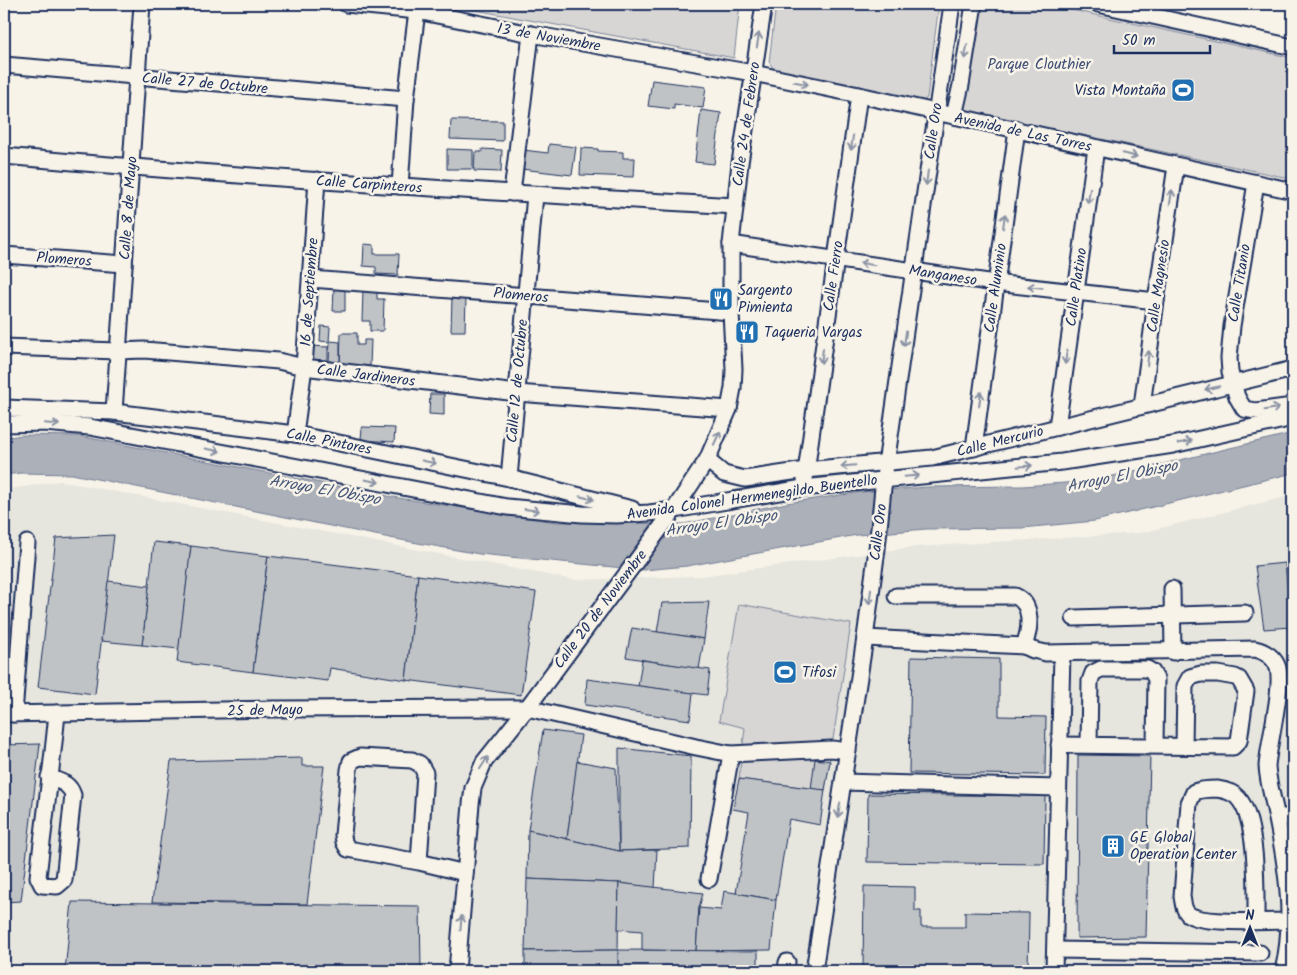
<svg xmlns="http://www.w3.org/2000/svg" width="1297" height="975" viewBox="0 0 1297 975" font-family="Kalam,sans-serif">
  <style>
    .built { fill: #e6e5de }
    .park { fill: #d7d6d4; stroke: #798299 }
    .water { fill: #acb0b9; stroke: #727c95 }
    .building { fill: #c0c3c5; stroke: #1b2f5e }
    .lines { fill: none; stroke-linecap: round; stroke-linejoin: round }
    .minor-casing { stroke: #1b2f5e; stroke-width: 19 }
    .minor { stroke: #f7f3e8; stroke-width: 15 }
    .oneway { stroke: #8991a3 }
    .labels { text-anchor: middle; stroke-width: 5; stroke-linejoin: round; paint-order: stroke }
    .street-label { font-size: 15px; fill: #1b2f5e; stroke: #f7f3e8 }
    .park-label { font-size: 15px; fill: #415076; stroke: #f7f3e8 }
    .poi-label { font-size: 15px; fill: #1b2f5e; stroke: #f7f3e8; text-anchor: start }
    .water-label { font-size: 16px; font-style: italic; fill: #465679; stroke: #f7f3e8 }
  </style>
  <rect width="100%" height="100%" fill="#f7f3e8"/>
  <filter id="ink" filterUnits="userSpaceOnUse"><feTurbulence type="fractalNoise" baseFrequency=".02" numOctaves="2"/><feDisplacementMap in="SourceGraphic" scale="10" xChannelSelector="R" yChannelSelector="G"/><feConvolveMatrix kernelMatrix="1 2 1 2 8 2 1 2 1" color-interpolation-filters="sRGB"/></filter>
  <g filter="url(#ink)">
    <path class="built" d="M60 481 574 580 701 576 916 547 1141 533 1293 495V971H4V490Z"/>
    <g class="park">
      <path d="M443 4H740L734 58Z"/>
      <path d="M776 4H939L927 98 920 103 775 71 769 62Z"/>
      <path d="M982 4H1045L1293 58V179L963 110Z"/>
      <path d="M739 604 851 624 825 790 739 779 745 728 719 721Z"/>
    </g>
    <path class="water" d="M1293 433V473L1095 521 1022 528 926 529 857 535 687 566 644 570 479 554 390 538 72 474 21 473 4 475V438L22 435 79 436 398 498 556 522 684 524 787 503 862 492 928 487 1023 486 1092 481Z"/>
    <g class="building">
      <path d="M652 80 706 87 703 108 674 104V109L648 106Z"/>
      <path d="M701 110 721 113 714 164 695 162Z"/>
      <path d="M451 120 503 121V141L450 139Z"/>
      <path d="M549 144 576 147 572 175 521 169 523 150 548 153Z"/>
      <path d="M581 148 598 149V151L623 152V158H635L634 177 580 175Z"/>
      <path d="M447 149 473 150V169H447Z"/>
      <path d="M482 149 502 150 501 172 474 171 475 152H482Z"/>
      <path d="M364 244 374 245V254H399L398 275 376 274V267L363 266Z"/>
      <path d="M334 288H345V311H333Z"/>
      <path d="M363 290H377V299H384L383 331H370V321H362Z"/>
      <path d="M452 297 466 298 465 331H451Z"/>
      <path d="M321 326 330 327 329 342 320 341Z"/>
      <path d="M341 333H357V345H364V340H371L370 366 340 365Z"/>
      <path d="M330 341 340 342V362L329 361Z"/>
      <path d="M311 346 328 347V360L310 359Z"/>
      <path d="M430 394H444V415L429 414Z"/>
      <path d="M362 427 395 428 394 442 361 440Z"/>
      <path d="M114 535 95 694 38 687 56 538Z"/>
      <path d="M154 542 191 546 179 649 142 645Z"/>
      <path d="M191 546 268 556 253 672 177 662Z"/>
      <path d="M268 556 418 575 406 680 330 668 328 681 253 672Z"/>
      <path d="M1285 563 1291 627 1264 629 1255 566Z"/>
      <path d="M418 575 536 592 521 695 406 680Z"/>
      <path d="M108 581 149 586 142 645 101 641Z"/>
      <path d="M709 602 704 639 657 632 662 603Z"/>
      <path d="M632 628 704 639 699 669 626 657Z"/>
      <path d="M911 657 999 659V716L1046 717 1045 775 909 773Z"/>
      <path d="M642 660 710 670 707 695 638 686Z"/>
      <path d="M587 679 693 693 690 720 585 705Z"/>
      <path d="M543 730 581 735 567 839 528 830Z"/>
      <path d="M40 744 21 901 4 902V745Z"/>
      <path d="M619 748 691 756 690 848 619 851Z"/>
      <path d="M1078 755 1150 756 1146 937 1077 938Z"/>
      <path d="M302 758V766H324L307 904 152 902 171 761Z"/>
      <path d="M815 759 830 761 825 790 811 789Z"/>
      <path d="M577 761 616 768 619 851 567 839Z"/>
      <path d="M739 779 825 790 820 825 789 819 776 900 736 893 749 812 733 809Z"/>
      <path d="M868 794 1045 796 1044 864 867 862Z"/>
      <path d="M528 830 619 851 657 850 655 888 619 883 527 879Z"/>
      <path d="M527 879 619 883 618 950 525 951Z"/>
      <path d="M619 883 703 893 699 908 696 951 642 950V931L618 929Z"/>
      <path d="M864 886 915 887V911H921V927H965V912L1029 913 1028 971H863Z"/>
      <path d="M724 891 776 900 771 950 696 951 699 908 721 910Z"/>
      <path d="M72 902 420 906 421 971H65Z"/>
      <path d="M618 950 758 951V971H618Z"/>
      <path d="M618 950V971H525V951Z"/>
    </g>
    <g class="lines">
      <g class="minor-casing">
        <g id="minor">
          <path d="M346 4 417 11 531 34 753 73 859 95 1293 191"/>
          <path d="M1098 4 1293 47"/>
          <path d="M4 65 406 99"/>
          <path d="M954 116 961 85 974 4"/>
          <path d="M4 156C247 178 491 192 735 206"/>
          <path d="M1256 183 1232 326 1229 358 1230 372 1237 397 1244 409 1256 411 1293 406"/>
          <path d="M400 186 406 99 417 11"/>
          <path d="M512 193 531 34"/>
          <path d="M731 244 995 283 1156 301"/>
          <path d="M4 255 124 264"/>
          <path d="M311 279 731 312"/>
          <path d="M4 347 117 351 144 350 278 361 304 367 517 393 729 409"/>
          <path d="M1142 406 1156 301 1176 166"/>
          <path d="M4 408 114 412 295 434 509 478 632 509"/>
          <path d="M114 412 142 4"/>
          <path d="M4 424 44 423 90 427 507 507 582 514 616 515 649 513 674 510 803 488 1062 462 1173 445 1293 418"/>
          <path d="M1057 427 1096 148"/>
          <path d="M295 434 304 367 317 180"/>
          <path d="M974 448 1017 129"/>
          <path d="M707 460 724 474 745 479 806 470 932 458 1293 369"/>
          <path d="M509 478 535 195"/>
          <path d="M805 479 859 95"/>
          <path d="M1172 589 1173 652"/>
          <path d="M896 596H1015C1034 604 1030 630 1024 646"/>
          <path d="M1074 618 1245 613"/>
          <path d="M865 638 1024 646 1033 650 1046 653 1255 649C1265 651 1275 658 1278 668 1283 688 1269 742 1267 766 1268 784 1274 801 1277 819 1287 869 1295 921 1283 971"/>
          <path d="M4 714 273 709 527 708 696 747 731 754 709 879"/>
          <path d="M14 714 27 543"/>
          <path d="M1089 744 1090 681 1093 673 1101 669H1147L1152 672 1156 679 1155 745"/>
          <path d="M1059 745 1233 747 1239 741 1246 691 1239 679 1235 677 1218 674H1201L1190 677 1185 686 1184 746"/>
          <path d="M731 754 832 749 848 751"/>
          <path d="M49 777C61 782 69 783 73 795L64 880 57 886 42 885 38 877C44 822 52 768 57 713"/>
          <path d="M843 782 1058 788"/>
          <path d="M1277 817H1293"/>
          <path d="M419 862 425 773 420 764 412 760 360 757 351 761 349 770 343 835 344 842 348 849 419 862 465 873"/>
          <path d="M1256 921C1256 892 1258 819 1238 798 1233 792 1224 790 1217 789 1209 789 1202 789 1194 792L1189 803 1182 896C1183 902 1183 909 1188 914 1202 925 1269 921 1289 921"/>
          <path d="M1055 950 1260 953"/>
          <path d="M457 971 471 804 473 788 484 762 527 708 674 510 707 460 729 409 733 388 734 369 731 312V244L740 163 764 4"/>
          <path d="M786 971 787 962"/>
          <path d="M814 971 865 638 877 549 884 478 952 4"/>
          <path d="M1054 971 1062 654"/>
        </g>
      </g>
      <use href="#minor" class="minor"/>
    </g>
    <defs><path id="oneway-shaft" d="M-6 0H5M1.5-3L5.5 0L1.5 3" fill="none" stroke-width="1.6" stroke-linecap="round" stroke-linejoin="round" transform="scale(1.25)"/></defs>
    <g class="oneway">
      <use href="#oneway-shaft" transform="translate(758 40) rotate(-81)"/>
      <use href="#oneway-shaft" transform="translate(966 52) rotate(99)"/>
      <use href="#oneway-shaft" transform="translate(801 83) rotate(12)"/>
      <use href="#oneway-shaft" transform="translate(852 143) rotate(98)"/>
      <use href="#oneway-shaft" transform="translate(1130 155) rotate(13)"/>
      <use href="#oneway-shaft" transform="translate(927 178) rotate(97)"/>
      <use href="#oneway-shaft" transform="translate(1089 196) rotate(98)"/>
      <use href="#oneway-shaft" transform="translate(1171 197) rotate(-81)"/>
      <use href="#oneway-shaft" transform="translate(1004 221) rotate(-82)"/>
      <use href="#oneway-shaft" transform="translate(867 264) rotate(-171)"/>
      <use href="#oneway-shaft" transform="translate(1035 287) rotate(-174)"/>
      <use href="#oneway-shaft" transform="translate(905 339) rotate(98)"/>
      <use href="#oneway-shaft" transform="translate(822 356) rotate(98)"/>
      <use href="#oneway-shaft" transform="translate(1066 357) rotate(98)"/>
      <use href="#oneway-shaft" transform="translate(1148 358) rotate(-83)"/>
      <use href="#oneway-shaft" transform="translate(1212 388) rotate(166)"/>
      <use href="#oneway-shaft" transform="translate(980 399) rotate(-83)"/>
      <use href="#oneway-shaft" transform="translate(1272 409) rotate(-9)"/>
      <use href="#oneway-shaft" transform="translate(52 424) rotate(5)"/>
      <use href="#oneway-shaft" transform="translate(717 438) rotate(-65)"/>
      <use href="#oneway-shaft" transform="translate(1185 442) rotate(-12)"/>
      <use href="#oneway-shaft" transform="translate(213 450) rotate(11)"/>
      <use href="#oneway-shaft" transform="translate(429 462) rotate(12)"/>
      <use href="#oneway-shaft" transform="translate(848 466) rotate(175)"/>
      <use href="#oneway-shaft" transform="translate(1025 466) rotate(-5)"/>
      <use href="#oneway-shaft" transform="translate(912 476) rotate(-5)"/>
      <use href="#oneway-shaft" transform="translate(372 481) rotate(11)"/>
      <use href="#oneway-shaft" transform="translate(587 498) rotate(14)"/>
      <use href="#oneway-shaft" transform="translate(532 510) rotate(7)"/>
      <use href="#oneway-shaft" transform="translate(870 597) rotate(98)"/>
      <use href="#oneway-shaft" transform="translate(484 763) rotate(-57)"/>
      <use href="#oneway-shaft" transform="translate(839 810) rotate(99)"/>
      <use href="#oneway-shaft" transform="translate(461 923) rotate(-85)"/>
    </g>
  </g>
  <defs>
    <g id="stadium-square" transform="scale(1.25)"><rect x="-9" y="-9" width="18" height="18" rx="4" fill="#1f6fb2" stroke="#f7f3e8"/><path d="M0-5a6.5 5 0 1 0 0 10a6.5 5 0 1 0 0-10ZM-3.5-1.8h7v3.6h-7Z" fill="#fff"/></g>
    <g id="restaurant-square" transform="scale(1.25)"><rect x="-9" y="-9" width="18" height="18" rx="4" fill="#1f6fb2" stroke="#f7f3e8"/><path d="M-5-6h1v4h1v-4h1v4h1v-4h1v5L-1.5 .5V6h-2V.5L-5-1ZM5-6V6H3V1.5H1.5Q1.5-4 5-6Z" fill="#fff"/></g>
    <g id="building-square" transform="scale(1.25)"><rect x="-9" y="-9" width="18" height="18" rx="4" fill="#1f6fb2" stroke="#f7f3e8"/><path d="M-4-6H4V6H1V3H-1V6H-4ZM-2.5-4.3h1.7v1.8h-1.7ZM.8-4.3h1.7v1.8H.8ZM-2.5-1h1.7V.8h-1.7ZM.8-1h1.7V.8H.8Z" fill="#fff"/></g>
  </defs>
  <g fill-rule="evenodd">
    <use href="#stadium-square" x="1183" y="90"/>
    <use href="#restaurant-square" x="721" y="299"/>
    <use href="#restaurant-square" x="747" y="332"/>
    <use href="#stadium-square" x="785" y="672"/>
    <use href="#building-square" x="1113" y="846"/>
  </g>
  <g class="labels">
    <g class="street-label">
      <text transform="translate(549 37) rotate(10)" y="5">13 de Noviembre</text>
      <text transform="translate(205 83) rotate(5)" y="5">Calle 27 de Octubre</text>
      <text transform="translate(746 124) rotate(-82)" y="5">Calle 24 de Febrero</text>
      <text transform="translate(933 131) rotate(-82)" y="5">Calle Oro</text>
      <text transform="translate(1023 132) rotate(12)" y="5">Avenida de Las Torres</text>
      <text transform="translate(369 184) rotate(4)" y="5">Calle Carpinteros</text>
      <text transform="translate(128 208) rotate(-86)" y="5">Calle 8 de Mayo</text>
      <text transform="translate(64 259) rotate(4)" y="5">Plomeros</text>
      <text transform="translate(943 275) rotate(9)" y="5">Manganeso</text>
      <text transform="translate(833 276) rotate(-82)" y="5">Calle Fierro</text>
      <text transform="translate(1239 283) rotate(-81)" y="5">Calle Titanio</text>
      <text transform="translate(1158 286) rotate(-82)" y="5">Calle Magnesio</text>
      <text transform="translate(1076 287) rotate(-82)" y="5">Calle Platino</text>
      <text transform="translate(995 288) rotate(-82)" y="5">Calle Aluminio</text>
      <text transform="translate(309 292) rotate(-86)" y="5">16 de Septiembre</text>
      <text transform="translate(521 295) rotate(5)" y="5">Plomeros</text>
      <text transform="translate(366 375) rotate(7)" y="5">Calle Jardineros</text>
      <text transform="translate(517 381) rotate(-85)" y="5">Calle 12 de Octubre</text>
      <text transform="translate(329 441) rotate(11)" y="5">Calle Pintores</text>
      <text transform="translate(1000 441) rotate(-14)" y="5">Calle Mercurio</text>
      <text transform="translate(752 497) rotate(-8)" y="5">Avenida Colonel Hermenegildo Buentello</text>
      <text transform="translate(878 532) rotate(-83)" y="5">Calle Oro</text>
      <text transform="translate(600 609) rotate(-53)" y="5">Calle 20 de Noviembre</text>
      <text transform="translate(265 710) rotate(-1)" y="5">25 de Mayo</text>
    </g>
    <g class="park-label">
      <text x="1039" y="69">Parque Clouthier</text>
    </g>
    <g class="poi-label">
      <text x="1166" y="95" text-anchor="end">Vista Montaña</text>
      <text x="738" y="295">Sargento<tspan x="738" dy="17">Pimienta</tspan></text>
      <text x="764" y="337">Taqueria Vargas</text>
      <text x="802" y="677">Tifosi</text>
      <text x="1130" y="842">GE Global<tspan x="1130" dy="17">Operation Center</tspan></text>
    </g>
    <g class="water-label">
      <text transform="translate(1122 475) rotate(-11)" y="6">Arroyo El Obispo</text>
      <text transform="translate(325 489) rotate(10)" y="6">Arroyo El Obispo</text>
      <text transform="translate(721 522) rotate(-8)" y="6">Arroyo El Obispo</text>
    </g>
  </g>
  <rect width="1297" height="975" fill="none" stroke="#f7f3e8" stroke-width="20"/>
  <rect x="10" y="10" width="1277" height="955" fill="none" stroke="#1b2f5e" stroke-width="2" filter="url(#ink)"/>
  <g transform="translate(1250 928)" stroke="#f7f3e8" stroke-width="4" paint-order="stroke">
  <path d="M0-4L9 19L0 12L-9 19Z" fill="#1b2f5e"/>
  <text y="-8" font-size="14" font-weight="bold" text-anchor="middle" fill="#1b2f5e">N</text>
  </g>
  <path d="M1114 45v8h96v-8" fill="none" stroke="#1b2f5e" stroke-width="2.5"/>
  <text x="1122" y="45" font-size="15" fill="#1b2f5e" stroke="#f7f3e8" stroke-width="4" paint-order="stroke">50 m</text>
</svg>
